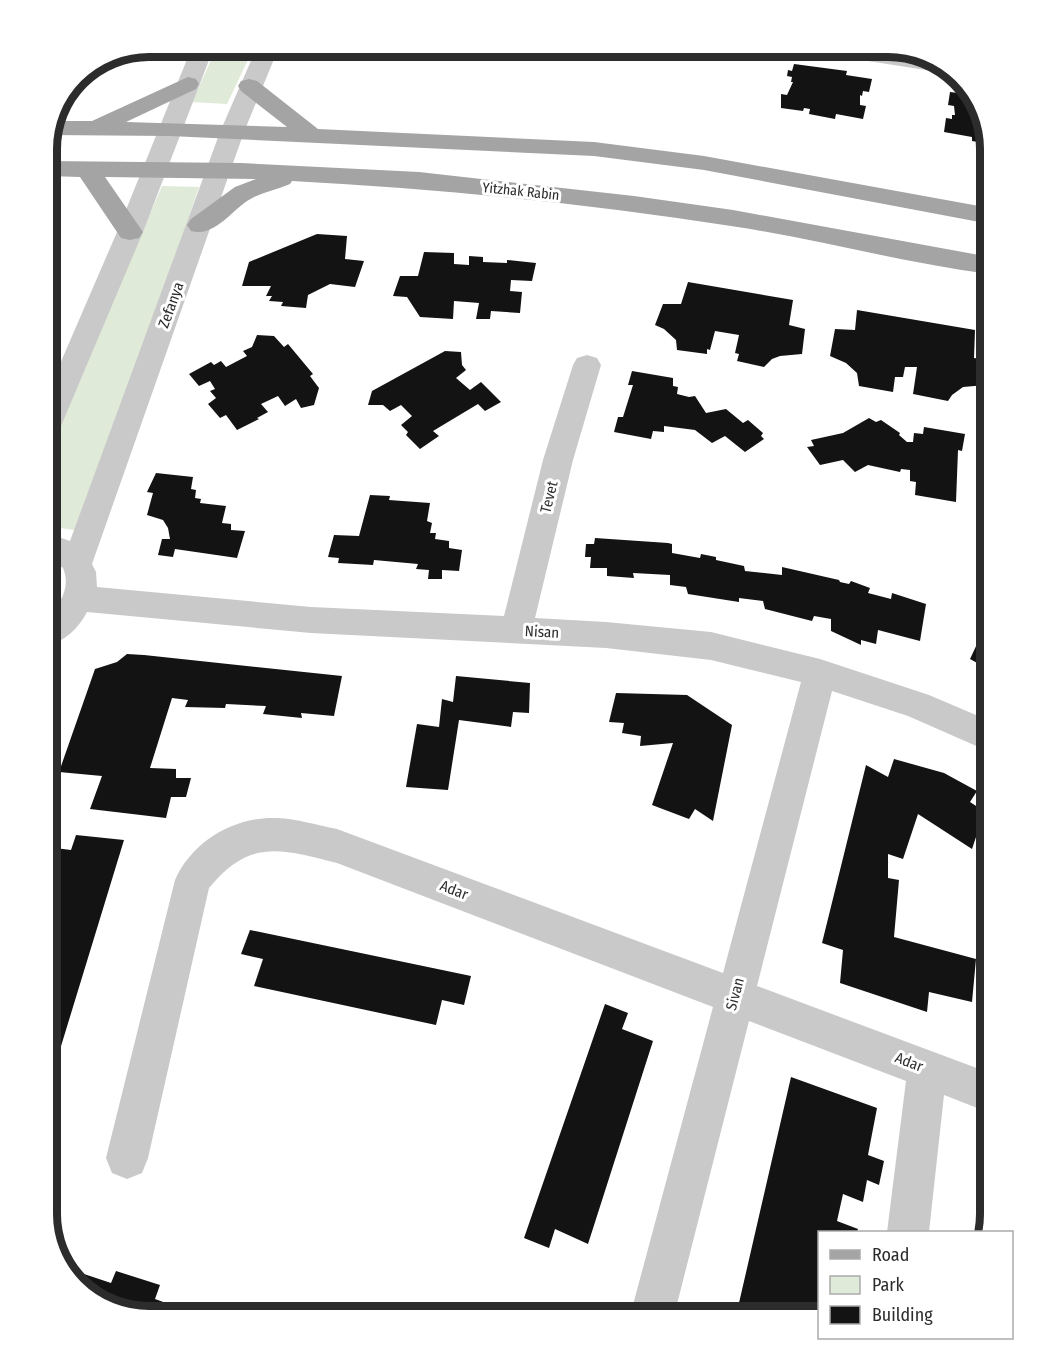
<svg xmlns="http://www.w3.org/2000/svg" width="1037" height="1363" viewBox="0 0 1037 1363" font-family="'Fira Sans Condensed',sans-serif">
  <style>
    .green { fill: #e0ead8 }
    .building { fill: #131313 }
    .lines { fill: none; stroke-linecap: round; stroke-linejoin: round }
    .minor { fill: #c9c9c9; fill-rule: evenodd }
    .major { fill: #a4a4a4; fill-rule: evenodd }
    .labels { text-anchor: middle; stroke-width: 6; stroke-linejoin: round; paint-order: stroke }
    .far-street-label { font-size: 14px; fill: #2c2c2c; stroke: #fff }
    .street-label { font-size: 15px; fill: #2c2c2c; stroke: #fff }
    .rim { fill: none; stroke: #2c2c2c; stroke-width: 8 }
  </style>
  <rect width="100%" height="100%" fill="#fff"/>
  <g class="green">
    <path d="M217 47H254L227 104 192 102Z"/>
    <path d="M162 186 199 187 81 531 47 526V452Z"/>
  </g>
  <g class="building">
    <path d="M794 64 847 71 846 75 872 79 869 92 863 91 862 96 860 95V105L866 106 863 119 836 114 835 119 809 114 810 109 804 108 803 111 781 108V94L787 95 793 82H791L792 77 787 76 788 70 792 71Z"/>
    <path d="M950 92 974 95 989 144 972 141V137L944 132 946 118 952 119V115H955L954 106 948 105Z"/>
    <path d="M317 234 347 236 345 259 364 261 355 287 330 284 308 295 306 308 281 306 283 302 269 301 272 296H266L271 286H242L249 262Z"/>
    <path d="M424 252 454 253V264L469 265V256L483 257V262L507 263V260L536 263 532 281 511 280 510 291 522 292 520 313 491 311 490 319H476L479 303 454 301 453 319 420 317 407 297 393 296 400 276H418Z"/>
    <path d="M47 255H58L56 263 47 268Z"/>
    <path d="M688 282 793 300 789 325 805 329 802 354 780 356 772 359 764 367 737 361 739 354 735 353 739 335 715 331 710 350 707 349V354L677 350 676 340 664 329 655 325 663 304H681Z"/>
    <path d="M857 310 975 330 974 358 988 360 986 385 963 387 952 395 948 401 913 394 917 367H905L903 377H895L893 392 859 386 857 373 846 363 830 356 835 329 855 330Z"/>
    <path d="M257 335 274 336 284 347 288 344 313 374 310 376 319 388 314 405 301 408 296 399 285 406 278 396 261 404 268 412 257 418 259 419 237 430 226 415 220 418 208 404 216 398 210 391 215 389 210 381 199 386 189 374 211 362 214 365 221 361 226 367 247 356 243 351 252 347Z"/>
    <path d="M445 351 461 352 462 365 466 370 456 378 470 390 481 382 501 402 485 411 478 404 433 431 439 436 420 449 406 435 408 432 401 425 412 416 401 405 390 411 383 405H368L372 391Z"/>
    <path d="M632 371 673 378V386L678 387 677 394 689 397 695 396 706 413 726 409 743 423 748 420 763 433 761 436 764 439 745 452 725 436 712 443 695 430 664 426V432L653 431 651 439 614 432 618 417H623L633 385H628Z"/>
    <path d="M869 418 876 422 881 420 900 433 899 435 907 442H913L914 433 923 434 924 427 965 434 962 451 958 450 956 502 915 495 916 482 910 481V470L901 469 900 472 868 465 855 472 843 460 820 465 807 447 814 446 811 440 843 433Z"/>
    <path d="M156 473 193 477 191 489 196 490 195 498 201 499 200 503 226 506 222 523 231 524V530L245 531 237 558 175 549 173 557 158 555 162 539H170L168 528 163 520 147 515 153 493 147 492Z"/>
    <path d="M370 495 390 496 389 500 430 503 427 521 432 523 430 533H436L435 539 449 541V548L462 550 459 571 442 570V579H428L429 570 416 569 418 564 374 560 373 565 338 563 339 558 328 557 334 535 359 536Z"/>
    <path d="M595 538 668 543 672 544V553L700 558 701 554 716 557V560L744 566 745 571 782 575V567L839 580 840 582 849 584 851 581 870 588 868 593 891 599 892 593 926 604 920 641 878 630 876 644 861 640V645L831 631V619L814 616 812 621 765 609 763 601 739 598V602L688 594 686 587 670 585V575L633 573 634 578 607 576V568H590L591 557H585L586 544H594Z"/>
    <path d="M986 625 990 627V670L970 659Z"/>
    <path d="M127 654 144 655 342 676 334 716 301 713 302 718 263 714 266 706 226 704 225 708 185 707 188 700 172 698 150 768 176 769V778H191L186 797H171L166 818 90 809 102 776 59 772 95 669 117 662Z"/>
    <path d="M456 676 530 683 529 713 513 712 511 727 459 720 448 790 406 787 417 724 439 727 442 699 453 702Z"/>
    <path d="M616 693 687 695 732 725 713 821 695 809 689 819 652 805 673 743 640 746 641 736 622 733 624 723 609 722Z"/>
    <path d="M894 759 944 773 977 791 970 802 990 815 989 848 976 837 972 849 918 814 903 859 888 854V878L899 880 894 937 976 959 972 1002 929 992 927 1012 840 983 843 950 822 943 866 765 888 777Z"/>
    <path d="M76 835 124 840 47 1092V847L71 850Z"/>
    <path d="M250 930 471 976 464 1005 442 1000 436 1025 254 986 263 959 241 954Z"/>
    <path d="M605 1004 628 1013 622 1029 653 1041 588 1244 555 1229 549 1248 524 1238Z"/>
    <path d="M791 1077 877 1108 868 1155 884 1161 879 1185 867 1180 863 1202 843 1194 837 1221 858 1229 857 1232H820V1316H736Z"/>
    <path d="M63 1267 111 1283 116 1271 160 1285 155 1299 199 1315 143 1316 98 1303Z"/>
  </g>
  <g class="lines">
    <g class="minor">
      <path d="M192 47H214L143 232 61 426 57 433 47 436V394L117 232Z"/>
      <path d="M257 47H279L244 132 92 564 96 572 97 587 311 607 504 616 543 460 573 365 577 358 587 355 597 358 601 365 573 460 535 618 606 622 711 632 820 659 929 695 990 721V752L908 716 832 691 757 986 990 1073V1113L944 1095 929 1232H887L906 1081 749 1021 674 1316H630L713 1007 337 863C281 849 250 838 209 888L148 1158 142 1173 127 1179 112 1173 106 1158 175 880C192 841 235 816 277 818 297 819 317 825 337 829L723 973 801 682 711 660 606 648 311 633 87 612C78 629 65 641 47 646V616C61 604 71 587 63 568L47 557V533L70 541 220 132Z"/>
      <path d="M812 47C844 45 906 48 937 60 942 62 946 67 951 71L945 73 823 54 815 52Z"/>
    </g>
    <g class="major">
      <path d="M188 77 196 79 199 84 196 89 126 122 287 127 241 91 238 86 241 81 249 79 257 81 318 129 594 142 704 156 990 208V224L704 170 594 156 170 136 49 135 53 121H92Z"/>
      <path d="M47 161 241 163 419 172 634 196 733 210 990 257V274C903 263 818 239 731 226 585 203 439 189 292 181L290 184C278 189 265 192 254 197 233 207 216 238 191 231L187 225 191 219 235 187 256 179 105 177 143 232 139 238 130 240 121 238 80 177 47 176Z"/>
    </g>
  </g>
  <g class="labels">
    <g class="far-street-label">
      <text transform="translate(521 191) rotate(6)" y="5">Yitzhak Rabin</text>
    </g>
    <g class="street-label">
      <text transform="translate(171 305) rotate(-70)" y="5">Zefanya</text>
      <text transform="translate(549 497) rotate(-76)" y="5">Tevet</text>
      <text transform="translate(542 632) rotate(3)" y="5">Nisan</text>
      <text transform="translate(454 890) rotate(21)" y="5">Adar</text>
      <text transform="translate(735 994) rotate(-75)" y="5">Sivan</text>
      <text transform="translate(909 1062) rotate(21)" y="5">Adar</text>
    </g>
  </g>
  <path d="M0 0H1037V1363H0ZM149 57H888A92 92 0 0 1 980 149V1214A92 92 0 0 1 888 1306H149A92 92 0 0 1 57 1214V149A92 92 0 0 1 149 57Z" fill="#fff" fill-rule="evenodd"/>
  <path class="rim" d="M149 57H888A92 92 0 0 1 980 149V1214A92 92 0 0 1 888 1306H149A92 92 0 0 1 57 1214V149A92 92 0 0 1 149 57Z"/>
  <rect x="818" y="1231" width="195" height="108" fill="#ffffff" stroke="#ababab" stroke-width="1.5"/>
  <rect x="830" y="1250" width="30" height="9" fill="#a4a4a4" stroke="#ababab" stroke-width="1.5"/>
  <text x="872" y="1261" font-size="18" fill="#2c2c2c">Road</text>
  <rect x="830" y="1276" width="30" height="18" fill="#e0ead8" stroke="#ababab" stroke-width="1.5"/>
  <text x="872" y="1291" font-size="18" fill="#2c2c2c">Park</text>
  <rect x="830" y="1306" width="30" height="18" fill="#131313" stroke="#ababab" stroke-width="1.5"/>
  <text x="872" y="1321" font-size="18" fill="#2c2c2c">Building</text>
</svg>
